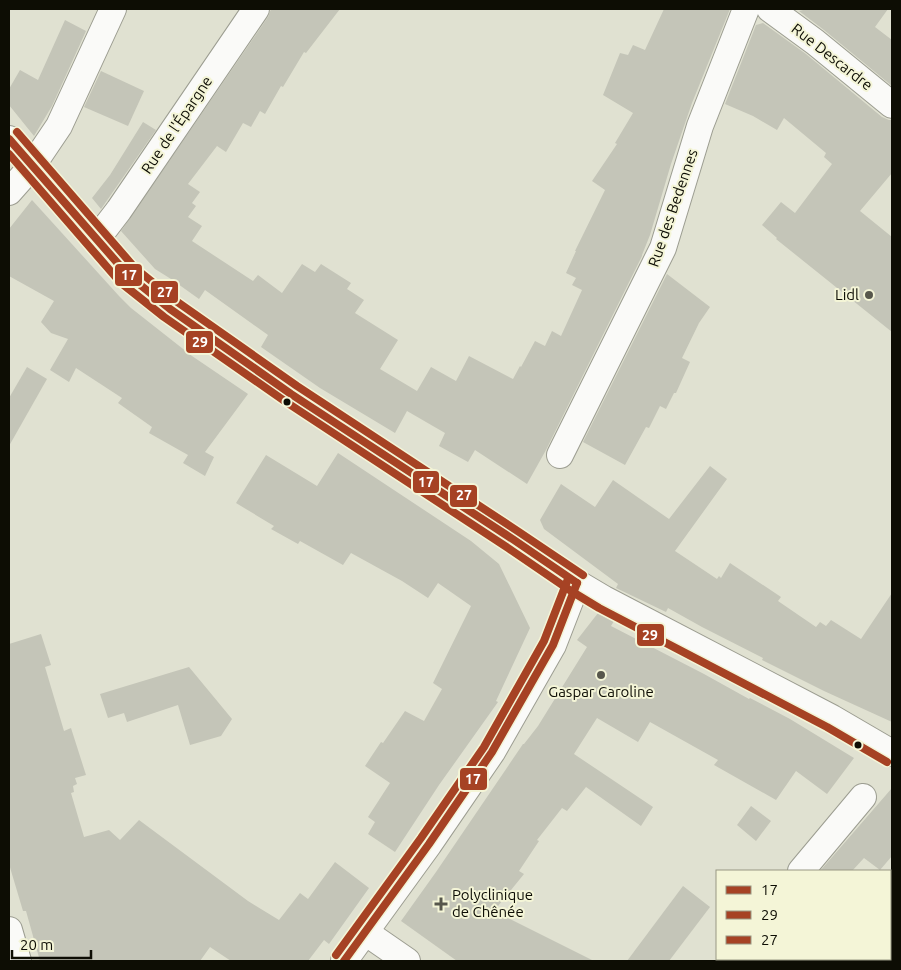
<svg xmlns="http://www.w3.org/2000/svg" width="901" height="970" viewBox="0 0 901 970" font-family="Ubuntu,sans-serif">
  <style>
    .building { fill: #c4c5b8 }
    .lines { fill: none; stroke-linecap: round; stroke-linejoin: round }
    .minor-casing { stroke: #9c9d91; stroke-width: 28 }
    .minor { stroke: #fafaf8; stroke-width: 26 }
    .bus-1-casing { stroke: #f4f5d7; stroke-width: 11 }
    .bus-2-casing { stroke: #f4f5d7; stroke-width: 11 }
    .bus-3-casing { stroke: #f4f5d7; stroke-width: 11 }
    .bus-1 { stroke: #a64224; stroke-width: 8 }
    .bus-2 { stroke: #a64224; stroke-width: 8 }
    .bus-3 { stroke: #a64224; stroke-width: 8 }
    .poi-dot { fill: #57574c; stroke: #f4f5d7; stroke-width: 2 }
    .bus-dot { fill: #0d0d04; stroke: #f4f5d7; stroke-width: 2 }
    .labels { text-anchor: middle; stroke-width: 4; stroke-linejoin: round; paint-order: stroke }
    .street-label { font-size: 15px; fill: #0d0d04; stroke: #f4f5d7 }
    .poi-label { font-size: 15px; fill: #0d0d04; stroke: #f4f5d7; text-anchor: end }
    .line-badge { stroke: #f4f5d7; stroke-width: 2 }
    .badge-label { font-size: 14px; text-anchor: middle; font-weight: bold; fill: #fff }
  </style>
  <rect width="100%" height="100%" fill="#e0e1d1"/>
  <g class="building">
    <path d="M271 9H340L306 53 304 52 283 87 281 86 265 114 260 111 251 127 243 123 226 152 217 146 188 184 200 192 192 203 196 206 188 217 202 226 192 241 253 281 258 275 282 293 302 264 315 272 321 264 351 283 347 289 364 300 355 313 398 340 380 369 417 391 431 367 456 381 469 356 513 379 520 366 521 367 535 341 545 346 552 331 561 336 582 290 572 285 576 278 566 273 576 251H575L605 190 592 181 617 144 615 143 633 113 603 95 620 53 628 55 633 45 645 50 664 9H730L692 103 671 164 650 235 642 255V256L546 450 527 484 475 450 468 462 439 446 445 433 407 411 395 433 320 388 261 347 268 335 205 290 199 299 171 279 155 269 121 231 268 17Z"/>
    <path d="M807 9H888L875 27 892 40V86L824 30 799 11Z"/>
    <path d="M65 20 86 31 52 106 34 136 9 105V89L20 70 38 80Z"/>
    <path d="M763 23 806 54 882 117 889 120H892V173L860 211 892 237V332L776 239 777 238 762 225 781 202 795 213 832 164 824 157 826 153 784 118 777 130 753 116 725 104 756 25Z"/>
    <path d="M101 71 144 91 128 126 84 107Z"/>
    <path d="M143 122 156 130 101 209 92 198 110 175Z"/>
    <path d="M32 200 119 296 131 308 192 356 248 394 205 452 214 457 205 476 183 463 188 455 149 433 152 427 118 403 122 398 76 368 69 382 50 370 68 339 51 333 41 322 54 301 9 276V229Z"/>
    <path d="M667 274 710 307 699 323 682 358 690 362 676 393H674L666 409 660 406 649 428 646 427 625 465 583 442Z"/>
    <path d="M27 367 47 379 9 446V398Z"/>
    <path d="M338 453 471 541 499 564 530 628 496 701 498 702 439 785 395 852 368 834 375 822 368 817 390 783 365 766 381 742 383 743 405 711 424 721 442 689 433 683 471 606 438 583 428 598 402 581 351 553 343 565 300 541 298 544 271 529 274 526 236 503 266 455 317 486Z"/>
    <path d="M710 466 727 479 675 551 717 579 719 576 721 578 730 563 781 597 778 601 816 627 820 622 826 626 831 620 861 639 892 593V722L824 691 762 660 763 658 702 627 668 608 666 612 616 588 618 584 544 529 540 520 561 484 595 507 613 480 669 519Z"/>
    <path d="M598 613 614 621 611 626 704 674 749 699 750 698 790 719 854 758 827 794 796 771 776 800 714 765 718 760 650 722 638 742 597 718 574 754 653 807 641 826 586 787 567 811 562 808 537 840 539 841 519 871 524 874 494 911 594 961H457L401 921 436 872 523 744H524L538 726 587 647 577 640Z"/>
    <path d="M41 634 51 665 45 667 64 731 71 728 86 775 75 778 77 784 73 786 74 792 71 793 84 837 109 830 120 840 139 820 248 901 279 920 300 893 308 899 335 862 369 888 329 944 324 940 308 961H231L210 947 200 961H40L26 911H23L9 864V644Z"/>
    <path d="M189 667 232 719 221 736 190 745 178 705 127 722 124 713 108 718 100 694Z"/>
    <path d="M892 788V856L880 870 864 858 852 871H820Z"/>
    <path d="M751 806 771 821 756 841 737 825Z"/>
    <path d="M683 886 710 907 669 961H627Z"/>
  </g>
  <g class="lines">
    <g class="minor-casing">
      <g id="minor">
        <path d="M770 9 815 42 892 105"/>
        <path d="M9 139 128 275 170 309 291 394 514 540 577 583 604 599 832 718 892 753"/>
        <path d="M9 192 32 166 59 126 113 9"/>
        <path d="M96 240 119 210 256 9"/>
        <path d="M560 455 663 248 700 126 746 9"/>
        <path d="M801 871 863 797"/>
        <path d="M9 930 18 961"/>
        <path d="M365 932 407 961"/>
        <path d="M344 961 429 844 492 752 553 645 577 583"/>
        <path d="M736 961 738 959"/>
      </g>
    </g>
    <use href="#minor" class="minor"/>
    <g class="bus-1-casing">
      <g id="bus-1">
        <path d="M9 139 128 275 170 309 291 394 514 540 577 583"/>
        <path d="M344 961 429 844 492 752 553 645 577 583"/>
      </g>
    </g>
    <g class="bus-2-casing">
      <path id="bus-2" d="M9 154 120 282 164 317 286 402 508 548 571 591 599 608 827 727 887 762"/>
    </g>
    <g class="bus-3-casing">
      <g id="bus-3">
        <path d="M17 132 135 268 176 301 297 386 519 532 583 575"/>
        <path d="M336 955 421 838 484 747 544 641 568 579"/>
      </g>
    </g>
    <use href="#bus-1" class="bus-1"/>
    <use href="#bus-2" class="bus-2"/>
    <use href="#bus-3" class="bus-3"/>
  </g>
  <g class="poi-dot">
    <circle cx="869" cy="295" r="5"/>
    <circle cx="601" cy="675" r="5"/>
    <path d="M438.5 896.5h5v5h5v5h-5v5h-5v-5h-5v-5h5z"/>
  </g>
  <g class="bus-dot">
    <circle cx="287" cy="402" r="4.5"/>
    <circle cx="858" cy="745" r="4.5"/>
  </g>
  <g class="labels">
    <g class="street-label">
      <text transform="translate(832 57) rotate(38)" y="5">Rue Descardre</text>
      <text transform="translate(177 125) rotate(-56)" y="5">Rue de l'Épargne</text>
      <text transform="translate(673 208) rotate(-71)" y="5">Rue des Bedennes</text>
    </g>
    <g class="poi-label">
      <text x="859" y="300">Lidl</text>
      <text x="601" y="697" text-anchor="middle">Gaspar Caroline</text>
      <text x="452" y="900" text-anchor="start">Polyclinique<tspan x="452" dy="17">de Chênée</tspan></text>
    </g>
  </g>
  <g class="line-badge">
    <rect x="114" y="263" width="29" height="24" rx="5" fill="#a64224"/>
    <rect x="150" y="280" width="29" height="24" rx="5" fill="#a64224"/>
    <rect x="185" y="330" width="29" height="24" rx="5" fill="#a64224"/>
    <rect x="412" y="470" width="28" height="24" rx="5" fill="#a64224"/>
    <rect x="449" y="484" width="29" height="24" rx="5" fill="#a64224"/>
    <rect x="636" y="623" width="29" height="24" rx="5" fill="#a64224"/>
    <rect x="459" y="767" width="29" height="24" rx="5" fill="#a64224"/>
  </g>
  <g class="badge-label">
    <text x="129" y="280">17</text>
    <text x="165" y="297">27</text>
    <text x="200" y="347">29</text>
    <text x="426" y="487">17</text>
    <text x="464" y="500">27</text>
    <text x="650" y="640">29</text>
    <text x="473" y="784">17</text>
  </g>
  <rect width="901" height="970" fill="none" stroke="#0d0d04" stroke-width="20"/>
  <rect x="716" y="870" width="175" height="90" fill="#f4f5d7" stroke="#989883"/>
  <rect x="726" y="886" width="25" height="8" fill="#a64224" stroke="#989883"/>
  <text x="761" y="895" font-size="15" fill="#0d0d04">17</text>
  <rect x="726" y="911" width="25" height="8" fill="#a64224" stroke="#989883"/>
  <text x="761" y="920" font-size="15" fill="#0d0d04">29</text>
  <rect x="726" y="936" width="25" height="8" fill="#a64224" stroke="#989883"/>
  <text x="761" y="945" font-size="15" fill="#0d0d04">27</text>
  <path d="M12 950v8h79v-8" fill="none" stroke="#0d0d04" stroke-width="2.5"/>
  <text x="20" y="950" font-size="15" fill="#0d0d04" stroke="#f4f5d7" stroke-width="4" paint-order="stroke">20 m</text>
</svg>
